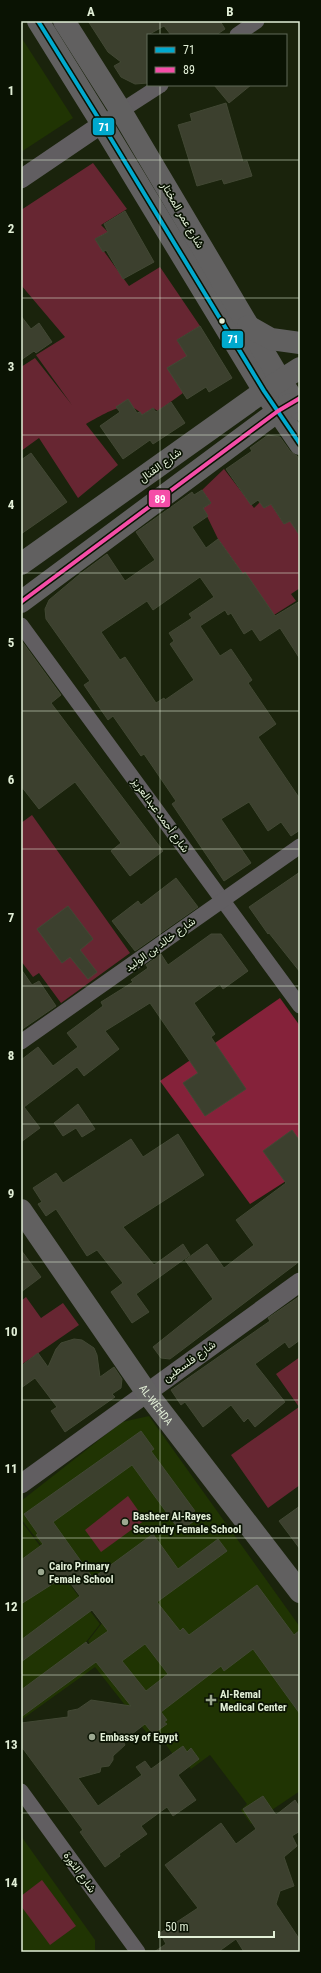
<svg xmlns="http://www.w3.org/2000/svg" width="321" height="1973" viewBox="0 0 321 1973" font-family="'Roboto Condensed',Vazirmatn,sans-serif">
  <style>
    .built { fill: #203403 }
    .green { fill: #672632 }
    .forest { fill: #85223a }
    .building { fill: #3c402e; stroke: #424834; fill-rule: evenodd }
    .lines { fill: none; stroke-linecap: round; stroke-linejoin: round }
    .minor { stroke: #615e61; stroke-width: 15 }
    .tertiary { stroke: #615e61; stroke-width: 19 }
    .secondary { stroke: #616060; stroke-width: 22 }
    .bus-1-casing { stroke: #0a1303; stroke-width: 7 }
    .bus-2-casing { stroke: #0a1303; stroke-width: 7 }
    .bus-1 { stroke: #00a9ce; stroke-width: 4 }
    .bus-2 { stroke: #f54da8; stroke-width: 4 }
    .grid { fill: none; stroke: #e2efd7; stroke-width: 1; stroke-opacity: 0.55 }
    .bus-dot { fill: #e2efd7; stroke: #0a1303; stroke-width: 1.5 }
    .poi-dot { fill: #9ca890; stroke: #0a1303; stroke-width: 1.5 }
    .labels { text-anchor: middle; stroke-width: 3.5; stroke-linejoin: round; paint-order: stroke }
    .street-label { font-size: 11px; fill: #e2efd7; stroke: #0a1303 }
    .poi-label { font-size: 11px; font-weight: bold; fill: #e2efd7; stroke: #0a1303; text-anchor: start }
    .line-badge { stroke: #0a1303; stroke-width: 1.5 }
    .badge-label { font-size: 11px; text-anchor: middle; font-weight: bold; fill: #fff }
    .neatline { fill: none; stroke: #e2efd7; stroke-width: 1.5 }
    .grid-label { font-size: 13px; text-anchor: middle; font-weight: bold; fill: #e2efd7 }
  </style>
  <rect width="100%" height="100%" fill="#1a230c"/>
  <g class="built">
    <path d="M21 37 73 118 21 152Z"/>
    <path d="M149 1416 300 1627V1791L251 1824 241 1810 247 1804 210 1755 191 1769 178 1754 174 1756 162 1739 163 1735 154 1742 95 1667 21 1720V1521L100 1624 86 1642 101 1661 102 1660 88 1641 102 1623 21 1519V1501L122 1422Z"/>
    <path d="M21 1836 95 1940V1952H21Z"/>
  </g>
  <g class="green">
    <path d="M93 163 127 209 101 225 108 232 95 239 129 286 160 267 200 326 177 340 189 357 168 368 183 393 158 411 153 408 142 415C129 396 101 416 86 424L118 465 78 498 39 438 21 451V367L35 358 72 405 36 355 65 337 21 285V210Z"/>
    <path d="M224 469 254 508 260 502 264 508 271 504 284 524 290 521 300 535V588L291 594 296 601 274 615 245 573H242L218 539 203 508 211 503 202 490Z"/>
    <path d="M32 815 130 953 61 1003 39 973 33 977 21 961V823Z"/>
    <path d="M26 1297 41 1318 63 1303 79 1325 21 1365V1301Z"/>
    <path d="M300 1357V1485L268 1508 231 1455 299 1407 276 1374Z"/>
    <path d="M128 1496 145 1520 101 1552 85 1530Z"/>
    <path d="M42 1880 76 1926 50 1945 21 1906V1896Z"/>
  </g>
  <path class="forest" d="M280 998 300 1026V1172L250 1204 160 1081Z"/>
  <g class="building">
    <path d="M88 21H220L225 29 216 35H171L164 26 148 35V83L135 84 121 77 114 66 121 62 108 52Z"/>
    <path d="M214 85H251L229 103Z"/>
    <path d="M226 103 243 162 247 161 252 176 224 184 222 179 197 186 178 125 192 121 190 114Z"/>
    <path d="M125 211 154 262 123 279 106 250 103 252 95 239 108 232 104 224Z"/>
    <path d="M21 316 31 329 39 323 52 342 36 353 34 351 21 360Z"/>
    <path d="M200 326 232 378 209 392 206 387 187 399 167 368 187 356 177 340Z"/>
    <path d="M128 399 137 413 140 412 142 415 153 408 156 412 171 402 185 423 153 444 150 440 123 459 100 426 120 412 116 407Z"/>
    <path d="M268 435 280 437 290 451 297 456 300 461V536L290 521 284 524 271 504 264 508 258 500 251 505 226 469 252 451 250 448Z"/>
    <path d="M31 453 67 502 21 534V460Z"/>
    <path d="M202 490 211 503 203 508 208 516 192 527 206 548 218 539 243 574 245 572 275 616 300 601V659L280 628 260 641 252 629 244 634 231 613 228 615 225 610 200 626 220 656 231 649 252 680 248 683 276 724 258 737 300 799V830L291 836 281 822 268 831 249 802 221 819 251 863 224 881 172 804 176 801 144 754 141 756 113 716 108 720 84 685 90 681 46 619 45 609 49 600 80 574 107 554 125 581 155 560 136 532 192 492 194 495ZM200 577 214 597 189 614 192 618 169 633 174 641 170 644 194 680 165 700 164 698 156 703 125 657 120 660 101 632 147 601 153 610Z"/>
    <path d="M21 640 61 695 51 703 163 851 130 876 111 851 121 843 75 782 39 809 21 786Z"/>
    <path d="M300 872V972L269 933 268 934 249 907Z"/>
    <path d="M176 878 198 907 135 951 112 921 138 901 141 905Z"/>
    <path d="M68 906 93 939 80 950 97 972 88 979 70 957 62 963 37 929Z"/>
    <path d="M211 934H221L248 971 223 989 220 984 194 1003 215 1034 211 1037 246 1089 205 1116 183 1083 198 1073 150 1003 105 1031 119 1049 84 1076 77 1067 24 1107 40 1128 21 1142V1060L38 1047 53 1066 78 1047 67 1033 103 1006 101 1002 133 982 131 980 148 968 146 965 161 954 168 965Z"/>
    <path d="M21 969 32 985 39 981 56 1006 21 1030Z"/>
    <path d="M78 1104 95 1129 82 1137 76 1128 63 1136 54 1123Z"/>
    <path d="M292 1130 300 1141V1261L170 1359 161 1358 153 1347 213 1299 185 1260 207 1244 224 1268 254 1245 236 1220 286 1183 263 1151Z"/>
    <path d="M178 1134 204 1175 123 1227 154 1265 183 1244 190 1255 136 1294 149 1312 132 1323 111 1292 123 1283 97 1250 87 1256 56 1209 46 1216 38 1204 42 1202 33 1188 56 1173 63 1183 131 1139 143 1157Z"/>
    <path d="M21 1250 41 1277 21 1292Z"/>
    <path d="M300 1296V1340L289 1348 285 1342 255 1364 285 1402 255 1427 248 1418 244 1422 231 1405 203 1427 185 1402 181 1405 171 1390 270 1321 268 1318Z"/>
    <path d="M74 1339 82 1340 94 1348 97 1355 100 1377 114 1367 122 1379 121 1388 112 1394 115 1397 65 1432 51 1411 57 1407 35 1378 21 1388V1366L38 1353 48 1367 56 1349 61 1343Z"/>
    <path d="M141 1431 154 1449 151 1451 195 1511 192 1512 197 1519 180 1531 132 1465 53 1522 93 1578 153 1534 178 1569 218 1539 227 1551 157 1602 180 1631 183 1628 189 1635 257 1585 294 1635 300 1630V1714L253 1649 224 1671 221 1666 161 1712 167 1720 164 1722 167 1724 153 1734 145 1724 123 1741 125 1745 113 1756V1760L109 1766 101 1767 100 1772 78 1778 98 1806 142 1775 136 1767 145 1761 151 1769 183 1746 187 1752 191 1748 199 1759 178 1775 196 1800 173 1816 167 1807 141 1826 147 1834 119 1854 120 1856 105 1867 80 1832 83 1830 21 1746V1723L68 1717V1711L78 1709 91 1700 131 1706 96 1662 21 1717V1690L86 1642 88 1645 108 1631 92 1610 21 1662V1640L80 1596 65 1576 21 1604V1560L43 1544 36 1535 38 1534 24 1514ZM145 1644 168 1674 146 1691 122 1661Z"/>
    <path d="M300 1506V1549L279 1521Z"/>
    <path d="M263 1796 276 1815 295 1800 300 1808V1831L292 1836 297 1846 284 1857 294 1886 280 1891 276 1904 300 1940V1952H244L236 1939 218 1952H154L166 1944 160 1933 198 1908 165 1865 221 1823 236 1844 256 1829 243 1809Z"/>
  </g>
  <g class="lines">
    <g class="minor">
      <path d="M237 35 257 21"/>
      <path d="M113 116 161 85"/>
      <path d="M21 625 300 1006"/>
      <path d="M21 1042 300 846"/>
      <path d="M21 1791 138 1952"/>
    </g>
    <g class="tertiary">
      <path d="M21 179 102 124"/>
      <path d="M21 1484 300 1282"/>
    </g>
    <g class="secondary">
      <path d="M38 21 102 124 264 391 300 444"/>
      <path d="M64 21 121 111 281 381 300 410"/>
      <path d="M248 326 271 339 300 343"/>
      <path d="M21 564 264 391 300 368"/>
      <path d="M21 602 278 411 290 404"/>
      <path id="s1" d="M21 1210 147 1393 300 1592"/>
    </g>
    <g class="bus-1-casing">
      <path id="bus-1" d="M38 21 102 124 264 391 300 444"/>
    </g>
    <g class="bus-2-casing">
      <path id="bus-2" d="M21 602 278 411 300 398"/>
    </g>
    <use href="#bus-1" class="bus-1"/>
    <use href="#bus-2" class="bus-2"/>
  </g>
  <path class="grid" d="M160 21V35M160 85V1952M21 160H300M21 298H300M21 435H300M21 573H300M21 711H300M21 849H300M21 986H300M21 1124H300M21 1262H300M21 1400H300M21 1538H300M21 1675H300M21 1813H300"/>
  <circle class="bus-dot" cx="222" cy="321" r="3.5"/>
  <g class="poi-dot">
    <circle cx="125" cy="1522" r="4"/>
    <circle cx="41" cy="1572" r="4"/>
    <path d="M209 1694h4v4h4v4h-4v4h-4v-4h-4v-4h4z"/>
    <circle cx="92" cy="1737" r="4"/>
  </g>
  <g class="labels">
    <g class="street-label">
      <text transform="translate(183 215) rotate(60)" y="4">شارع عمر المختار</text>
      <text transform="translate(160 465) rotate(-36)" y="4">شارع القنال</text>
      <text transform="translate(161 815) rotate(54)" y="4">شارع أحمد عبدالعزيز</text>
      <text transform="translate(160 944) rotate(-36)" y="4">شارع خالد بن الوليد</text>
      <text transform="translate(189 1361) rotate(-36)" y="4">شارع فلسطين</text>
      <text dy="4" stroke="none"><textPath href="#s1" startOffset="237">AL-WEHDA</textPath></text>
      <text transform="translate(80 1872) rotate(54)" y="4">شارع الثورة</text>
    </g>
    <g class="poi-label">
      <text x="133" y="1520">Basheer Al-Rayes<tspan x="133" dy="13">Secondry Female School</tspan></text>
      <text x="49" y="1570">Cairo Primary<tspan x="49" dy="13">Female School</tspan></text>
      <text x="220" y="1698">Al-Remal<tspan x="220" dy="13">Medical Center</tspan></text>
      <text x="100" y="1741">Embassy of Egypt</text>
    </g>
  </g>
  <g class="line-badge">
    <rect x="92" y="117" width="23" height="19" rx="4" fill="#00a9ce"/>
    <rect x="221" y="330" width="23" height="19" rx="4" fill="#00a9ce"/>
    <rect x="148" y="489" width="23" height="19" rx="4" fill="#f54da8"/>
  </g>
  <g class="badge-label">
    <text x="104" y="131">71</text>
    <text x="233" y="343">71</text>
    <text x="160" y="503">89</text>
  </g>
  <rect width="321" height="1973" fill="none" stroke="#0a1303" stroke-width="44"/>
  <rect x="147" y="34" width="140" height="52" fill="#0a1303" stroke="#606b58"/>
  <rect x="155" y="47" width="20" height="6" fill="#00a9ce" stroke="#606b58"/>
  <text x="183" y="54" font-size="12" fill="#e2efd7">71</text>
  <rect x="155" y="67" width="20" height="6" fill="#f54da8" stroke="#606b58"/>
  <text x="183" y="74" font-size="12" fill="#e2efd7">89</text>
  <path d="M159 1931v6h115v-6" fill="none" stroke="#e2efd7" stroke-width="2"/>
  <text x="165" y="1931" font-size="12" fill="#e2efd7" stroke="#0a1303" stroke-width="3" paint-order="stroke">50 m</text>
  <rect x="22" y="22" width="277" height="1929" class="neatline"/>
  <g class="grid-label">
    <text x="91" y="16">A</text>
    <text x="230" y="16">B</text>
    <text x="11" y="95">1</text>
    <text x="11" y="233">2</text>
    <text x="11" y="371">3</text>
    <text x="11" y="509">4</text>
    <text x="11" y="647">5</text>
    <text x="11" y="784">6</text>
    <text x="11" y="922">7</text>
    <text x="11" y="1060">8</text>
    <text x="11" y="1198">9</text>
    <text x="11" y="1336">10</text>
    <text x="11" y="1473">11</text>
    <text x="11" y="1611">12</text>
    <text x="11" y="1749">13</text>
    <text x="11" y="1887">14</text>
  </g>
</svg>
